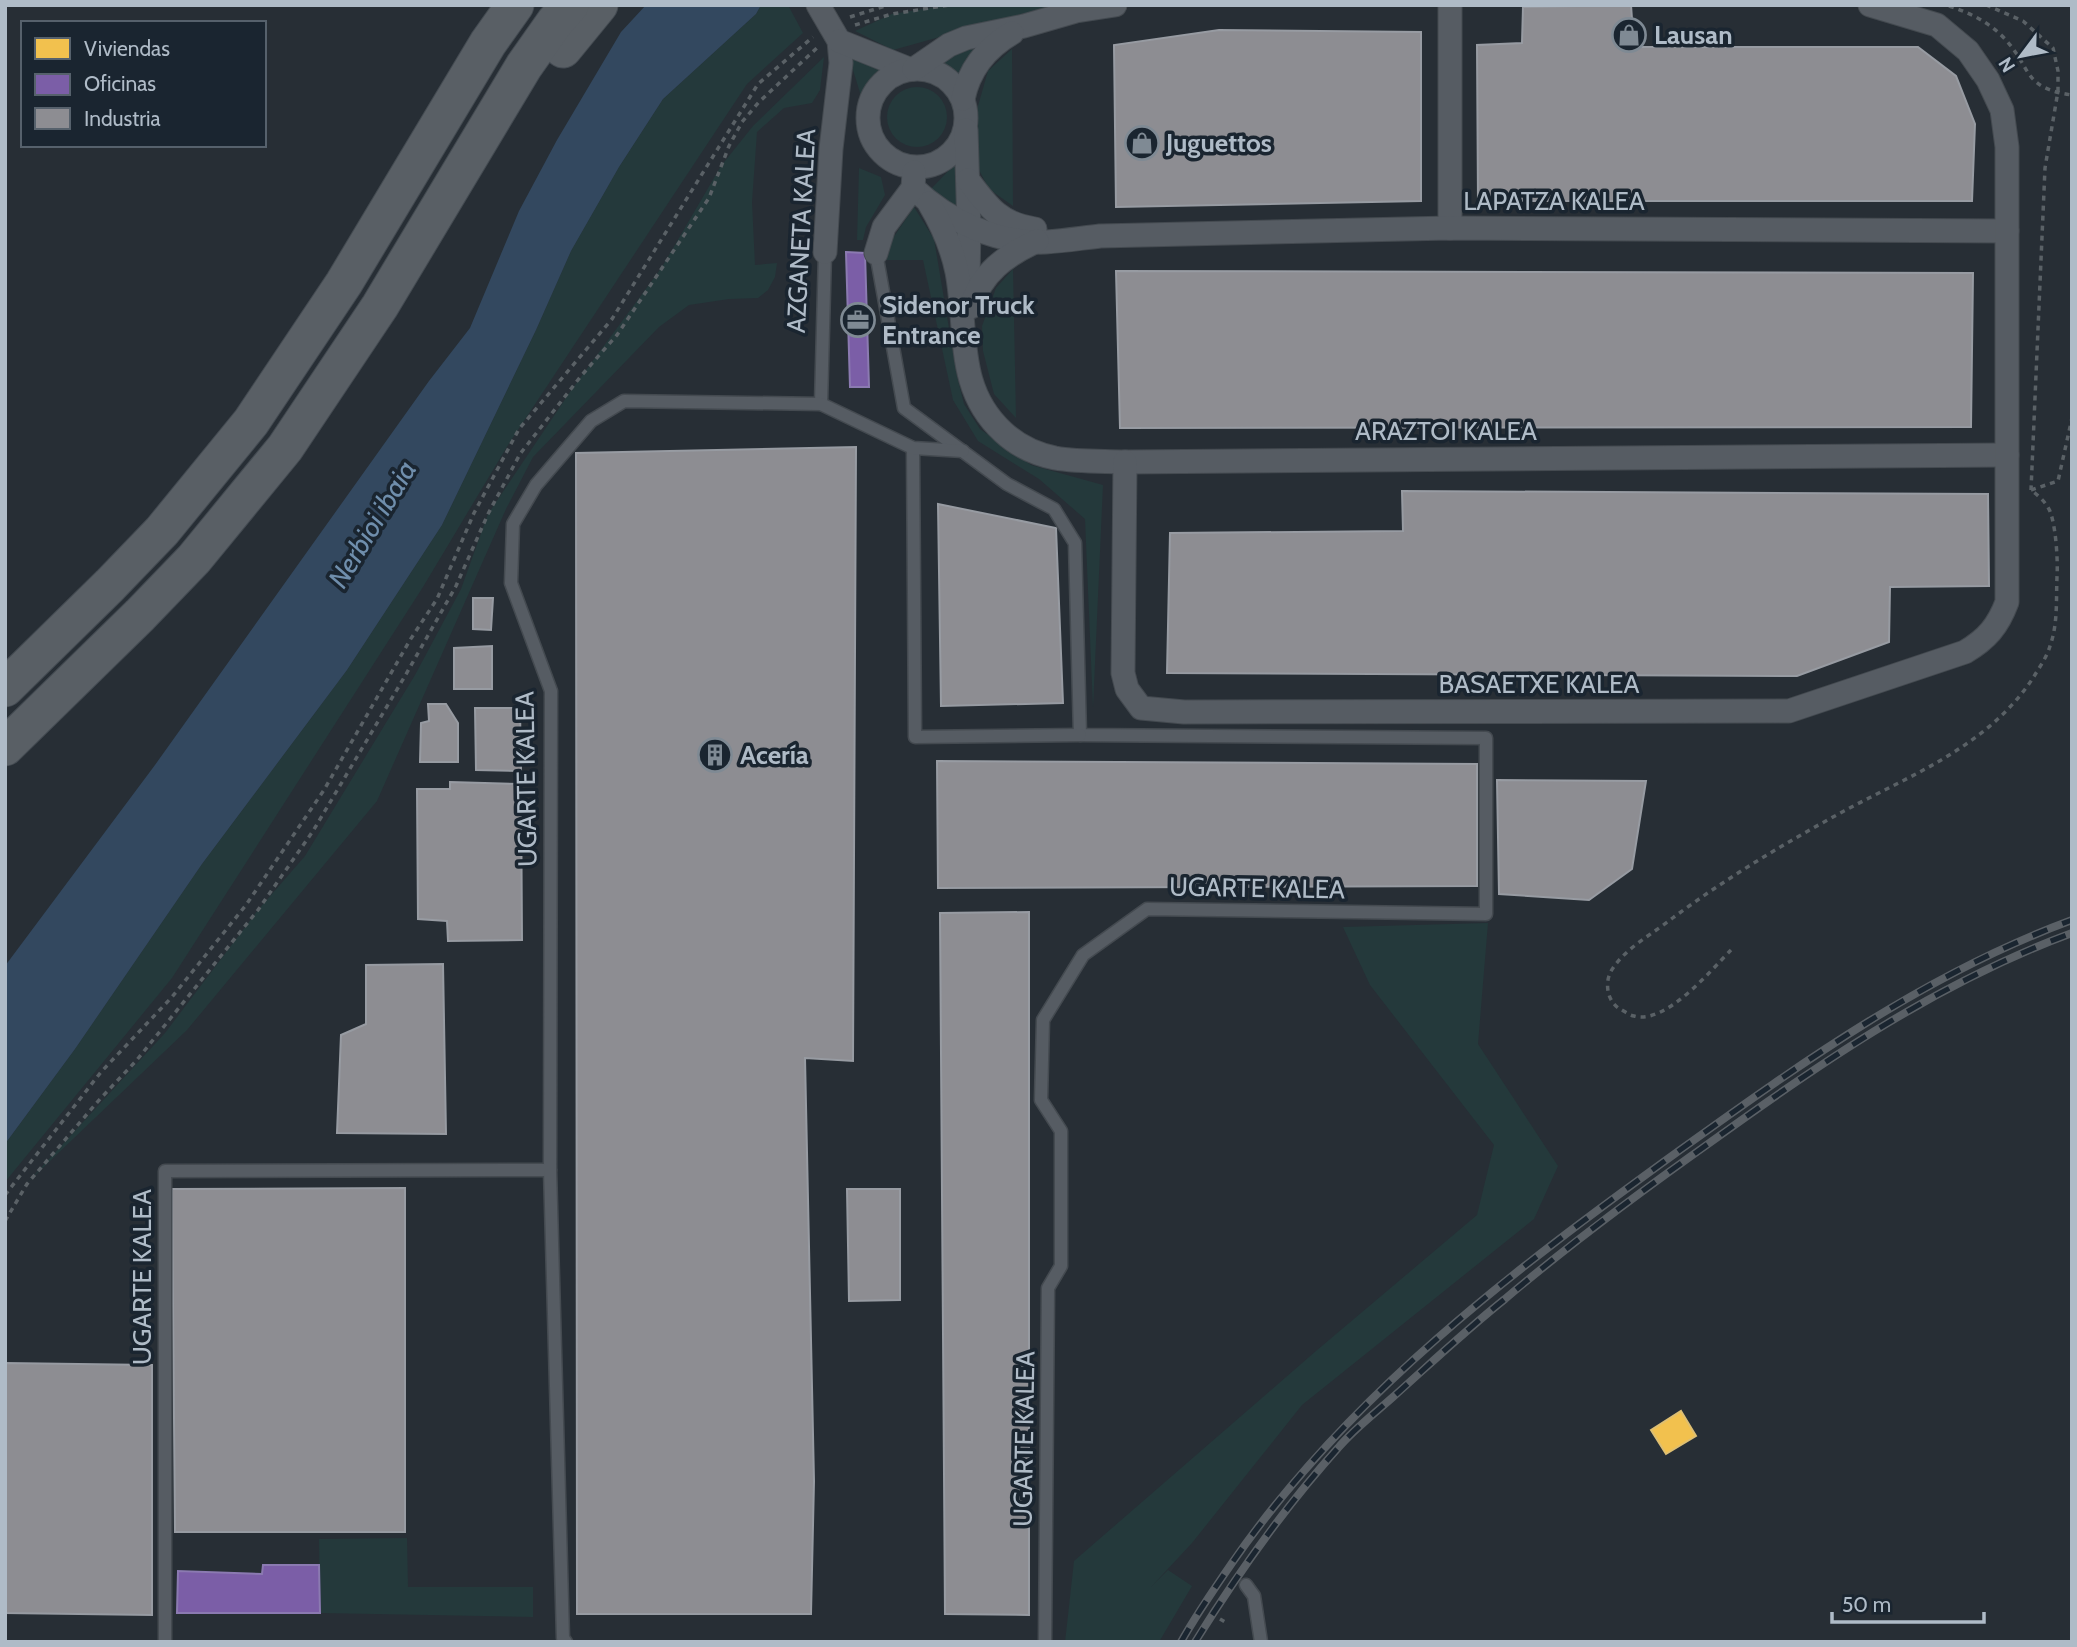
<svg xmlns="http://www.w3.org/2000/svg" width="2077" height="1647" viewBox="0 0 2077 1647" font-family="Cabin,sans-serif">
  <style>
    .green { fill: #24393b }
    .water { fill: #33485f }
    .homes { fill: #f2c14e; stroke: #debf72; stroke-width: 2 }
    .offices { fill: #7b5ea7; stroke: #8b7ab1; stroke-width: 2 }
    .industry { fill: #8d8d92; stroke: #979ba2; stroke-width: 2 }
    .lines { fill: none; stroke-linecap: round; stroke-linejoin: round }
    .lane-casing { stroke: #444a50; stroke-width: 15 }
    .street-casing { stroke: #444a50; stroke-width: 25 }
    .primary-casing { stroke: #444b52; stroke-width: 39 }
    .path { stroke: #5a6166; stroke-width: 3.5; stroke-dasharray: 5 5; stroke-linecap: butt }
    .lane { stroke: #565c63; stroke-width: 12 }
    .street { stroke: #565c63; stroke-width: 23 }
    .primary { stroke: #595f65; stroke-width: 37 }
    .rail-casing { stroke: #5a6066; stroke-width: 8 }
    .rail { stroke: #1a2530; stroke-width: 5; stroke-dasharray: 16; stroke-linecap: butt }
    .labels { text-anchor: middle; stroke-width: 7; stroke-linejoin: round; paint-order: stroke }
    .poi-label { font-size: 26px; font-weight: bold; fill: #afbbc7; stroke: #1a2530; text-anchor: start }
    .street-label { font-size: 26px; fill: #afbbc7; stroke: #1a2530 }
    .water-label { font-size: 28px; font-style: italic; fill: #6f8eac; stroke: #1a2530 }
  </style>
  <rect width="100%" height="100%" fill="#272e35"/>
  <g class="green">
    <path d="M761 5H788L803 33 747 84 508 445 423 587 172 978 5 1182V1144L75 1049 202 864 347 670 442 525 536 330 571 251 619 167 663 99 756 14Z"/>
    <path d="M949 5H1054L893 50 855 31 892 14Z"/>
    <path d="M982 42 960 74 940 60Z"/>
    <path d="M846 47 886 67 861 96Z"/>
    <path d="M1012 49 1013 206 989 189 978 168 976 113 988 71Z"/>
    <path d="M824 57 820 90 812 103 784 108 757 132 752 202 755 265 777 263 775 277 768 290 758 298 729 299 689 305 659 327 533 457 506 509 377 801 187 1030 27 1183 165 1033 258 910 305 856 415 675 461 589 488 514 572 389 662 267 721 166 753 126Z"/>
    <circle cx="917" cy="117" r="30"/>
    <path d="M957 162 961 210 930 190Z"/>
    <path d="M859 168 881 177 885 195 866 227 863 240H857Z"/>
    <path d="M914 207 934 239 957 376 964 404 980 429 1031 465 1103 485 1093 708 1085 519 1039 479 978 441 953 400 923 260H886L893 238Z"/>
    <path d="M1013 269 1016 418 994 394 983 351 982 326 996 288Z"/>
    <path d="M1488 923 1478 1044 1558 1166 1534 1219 1302 1405 1192 1543 1151 1587 1168 1570 1192 1586 1159 1642H1065L1074 1561 1316 1351 1477 1215 1494 1145 1370 985 1343 927Z"/>
    <path d="M407 1538 408 1587H533V1617L320 1613 319 1539Z"/>
  </g>
  <path class="water" d="M646 5H761L756 14 663 99 619 167 571 251 536 330 442 525 347 670 202 864 75 1049 5 1144V966L155 765 429 381 470 328 519 211 557 140 621 32Z"/>
  <path class="homes" d="M1681 1411 1696 1436 1666 1454 1651 1430Z"/>
  <g class="offices">
    <path d="M846 252 865 253 869 387H850Z"/>
    <path d="M263 1565H319L320 1613H177L178 1571 262 1574Z"/>
  </g>
  <g class="industry">
    <path d="M1631 5 1634 47H1918L1956 76 1975 124 1972 201H1478L1477 45 1522 43 1523 7Z"/>
    <path d="M1219 30 1421 32V201L1116 207 1114 45Z"/>
    <path d="M1116 271 1973 273 1971 427 1120 428Z"/>
    <path d="M856 447 853 1061 805 1058 814 1481 811 1614H577L576 453Z"/>
    <path d="M1402 491 1988 494 1989 586 1890 587 1889 642 1797 676 1167 673 1170 533 1403 531Z"/>
    <path d="M938 504 1056 528 1063 703 941 706Z"/>
    <path d="M473 598H493L491 630 473 629Z"/>
    <path d="M492 646V689H454V648Z"/>
    <path d="M428 704H446L458 723V762H420L421 723 429 721Z"/>
    <path d="M475 708H520L521 771 476 770Z"/>
    <path d="M937 761 1477 764V886L938 888Z"/>
    <path d="M1497 780 1646 781 1632 869 1589 900 1499 894Z"/>
    <path d="M450 782 521 784 522 940 448 941 447 921 418 919 417 789H450Z"/>
    <path d="M1029 912V1615L945 1614 940 913Z"/>
    <path d="M443 964 446 1134 337 1133 341 1035 366 1024V965Z"/>
    <path d="M405 1188V1532H175L172 1189Z"/>
    <path d="M847 1189H900V1300L849 1301Z"/>
    <path d="M5 1363 152 1365V1615L5 1613Z"/>
  </g>
  <g class="lines">
    <g class="lane-casing">
      <g id="lane">
        <path d="M876 253 904 408 1007 484 1054 509 1075 543 1080 735 1486 738V914L1147 909 1083 955 1043 1020 1041 1100 1061 1131V1266L1048 1288 1045 1642"/>
        <path d="M821 404 825 252"/>
        <path d="M913 448 915 737 1080 735"/>
        <path d="M1246 1585 1254 1596 1261 1642"/>
        <path d="M165 1642V1171L550 1170"/>
        <path d="M566 1642 563 1638 550 1170 551 691 511 583 513 524 536 485 591 421 624 401 821 404 913 448 963 451"/>
      </g>
    </g>
    <g class="street-casing">
      <g id="street">
        <path d="M818 5 839 41 841 63 831 149 825 252"/>
        <path d="M1450 5V228"/>
        <path d="M839 41 909 69"/>
        <circle cx="917" cy="118" r="49"/>
        <path d="M914 69 949 45 966 38 1024 26 1076 11 1115 5"/>
        <path d="M963 99C969 69 986 48 1012 33"/>
        <path d="M966 130 969 226 968 281"/>
        <path d="M968 180C988 207 1000 224 1035 229"/>
        <path d="M913 188C948 221 997 244 1046 242 1064 241 1082 238 1100 236L1450 228 2007 231"/>
        <path d="M929 203C942 225 952 247 957 272 968 331 955 388 1003 432 1018 446 1035 454 1055 458 1078 462 1102 461 1125 462L2007 455"/>
        <path d="M876 253 884 227 913 188 914 172"/>
        <path d="M971 307C981 273 1006 255 1037 241"/>
        <path d="M1125 462 1123 673 1127 689 1141 708 1184 712 1789 711 1965 652C1987 639 1998 626 2007 602V147L2002 110 1988 80 1968 51 1937 25 1870 5"/>
      </g>
    </g>
    <g class="primary-casing">
      <g id="primary">
        <path d="M563 49 599 5"/>
        <path d="M5 688 110 585 162 531 251 422 344 283 488 43 515 5"/>
        <path d="M5 747 140 615 194 559 285 448 380 306 524 66 555 22 570 5"/>
      </g>
    </g>
    <g class="path">
      <path d="M1986 5 2023 21 2053 48 2058 71V91L2045 168 2031 490"/>
      <path d="M1949 6C1970 13 1989 22 2005 39 2032 68 2022 88 2072 95"/>
      <path d="M850 17 888 5"/>
      <path d="M855 25 892 14 949 5"/>
      <path d="M2031 490 2058 481 2072 418"/>
      <path d="M1731 950C1711 970 1666 1025 1634 1016 1629 1015 1624 1011 1620 1009 1606 1001 1604 980 1613 968 1627 947 1654 933 1674 917 1728 877 1785 843 1844 811 1913 774 1988 746 2033 678 2039 668 2047 657 2050 646 2058 624 2056 600 2057 577 2058 560 2056 530 2051 514 2048 504 2039 496 2031 490"/>
      <path d="M5 1195 101 1072 172 997 246 905 324 790 410 640 437 599 474 513 519 429 612 319 758 84 813 37"/>
      <path d="M5 1221 27 1184 100 1099 136 1061 258 910 313 831 405 676 456 586 488 514 520 454 581 376 617 335 709 198 729 146 742 122 759 102 819 46"/>
      <path d="M1220 1619 1225 1622"/>
    </g>
    <use href="#lane" class="lane"/>
    <use href="#street" class="street"/>
    <use href="#primary" class="primary"/>
    <g class="rail-casing">
      <g id="rail">
        <path d="M1181 1642C1196 1615 1214 1589 1232 1563 1349 1394 1515 1269 1680 1150 1804 1061 1928 973 2072 920"/>
        <path d="M1195 1642C1238 1573 1284 1508 1338 1448 1354 1429 1374 1414 1393 1397 1430 1364 1466 1330 1505 1299 1572 1242 1643 1190 1715 1139 1827 1058 1942 981 2072 933"/>
      </g>
    </g>
    <use href="#rail" class="rail"/>
  </g>
  <defs>
    <g id="shop-ring" transform="scale(1.75)"><circle r="9.5" fill="#1a2530" stroke="#7f8a94" stroke-width="1.5"/><path d="M-5-2.5h2.3a2.7 3.5 0 0 1 5.4 0H5L5.5 6h-11ZM-1.5-2.5h3a1.5 2.3 0 0 0-3 0Z" fill="#7f8a94"/></g>
    <g id="office-ring" transform="scale(1.75)"><circle r="9.5" fill="#1a2530" stroke="#7f8a94" stroke-width="1.5"/><path d="M-6-3h4V-5.5h4V-3h4V5H-6ZM-1-4.5V-3h2v-1.5ZM-6 0V1H6V0Z" fill="#7f8a94"/></g>
    <g id="building-ring" transform="scale(1.75)"><circle r="9.5" fill="#1a2530" stroke="#7f8a94" stroke-width="1.5"/><path d="M-4-6H4V6H1V3H-1V6H-4ZM-2.5-4.3h1.7v1.8h-1.7ZM.8-4.3h1.7v1.8H.8ZM-2.5-1h1.7V.8h-1.7ZM.8-1h1.7V.8H.8Z" fill="#7f8a94"/></g>
  </defs>
  <g fill-rule="evenodd">
    <use href="#shop-ring" x="1629" y="35"/>
    <use href="#shop-ring" x="1142" y="143"/>
    <use href="#office-ring" x="858" y="320"/>
    <use href="#building-ring" x="715" y="755"/>
  </g>
  <g class="labels">
    <g class="poi-label">
      <text x="1654" y="44">Lausan</text>
      <text x="1166" y="152">Juguettos</text>
      <text x="882" y="314">Sidenor Truck<tspan x="882" dy="30">Entrance</tspan></text>
      <text x="740" y="764">Acería</text>
    </g>
    <g class="street-label">
      <text x="1554" y="210">LAPATZA KALEA</text>
      <text transform="translate(801 231) rotate(-87)" y="9">AZGANETA KALEA</text>
      <text x="1446" y="440">ARAZTOI KALEA</text>
      <text x="1539" y="693">BASAETXE KALEA</text>
      <text transform="translate(526 779) rotate(-91)" y="9">UGARTE KALEA</text>
      <text transform="translate(1257 888) rotate(1)" y="9">UGARTE KALEA</text>
      <text transform="translate(142 1277) rotate(-90)" y="9">UGARTE KALEA</text>
      <text transform="translate(1024 1439) rotate(-89)" y="9">UGARTE KALEA</text>
    </g>
    <g class="water-label">
      <text transform="translate(372 524) rotate(-59)" y="10">Nerbioi ibaia</text>
    </g>
  </g>
  <rect width="2077" height="1647" fill="none" stroke="#afbbc7" stroke-width="14"/>
  <rect x="21" y="21" width="245" height="126" fill="#1a2530" stroke="#56616c" stroke-width="2"/>
  <rect x="35" y="38" width="35" height="21" fill="#f2c14e" stroke="#56616c" stroke-width="2"/>
  <text x="84" y="56" font-size="21" fill="#afbbc7">Viviendas</text>
  <rect x="35" y="74" width="35" height="21" fill="#7b5ea7" stroke="#56616c" stroke-width="2"/>
  <text x="84" y="91" font-size="21" fill="#afbbc7">Oficinas</text>
  <rect x="35" y="108" width="35" height="21" fill="#8d8d92" stroke="#56616c" stroke-width="2"/>
  <text x="84" y="126" font-size="21" fill="#afbbc7">Industria</text>
  <g transform="translate(2021 56) rotate(238)" stroke="#1a2530" stroke-width="5" paint-order="stroke">
  <path d="M0-5L12 26L0 18L-12 26Z" fill="#afbbc7"/>
  <text y="-10" font-size="19" font-weight="bold" text-anchor="middle" fill="#afbbc7">N</text>
  </g>
  <path d="M1832 1612v10h152v-10" fill="none" stroke="#afbbc7" stroke-width="3.5"/>
  <text x="1842" y="1612" font-size="21" fill="#afbbc7" stroke="#1a2530" stroke-width="5" paint-order="stroke">50 m</text>
</svg>
